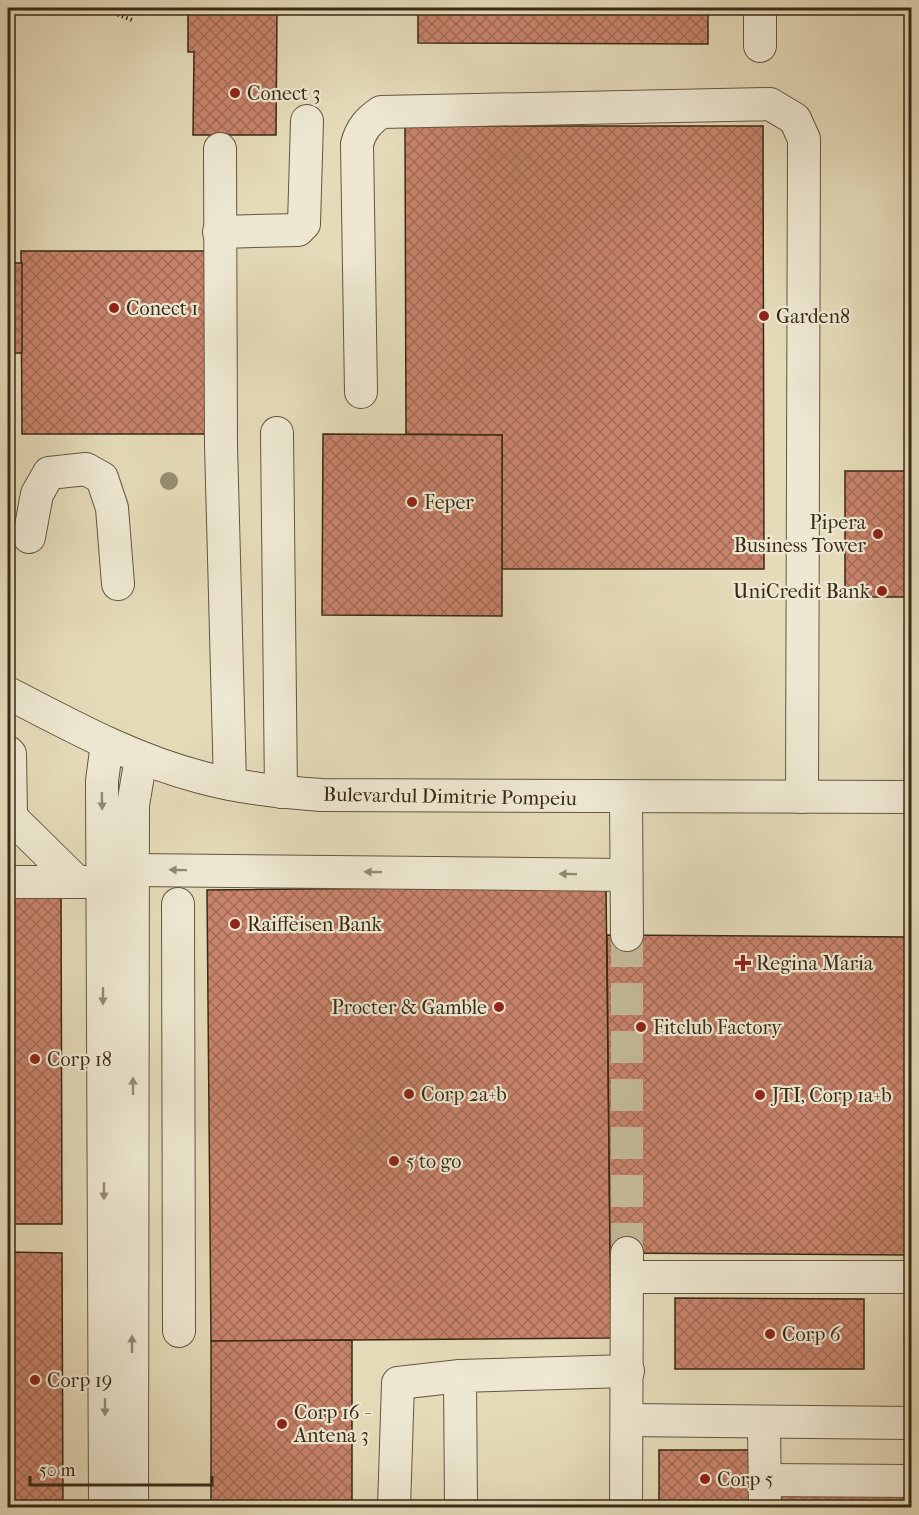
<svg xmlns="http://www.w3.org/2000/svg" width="919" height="1515" viewBox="0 0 919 1515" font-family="'IM FELL French Canon',serif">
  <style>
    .building { fill: url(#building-cross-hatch); stroke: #392a15; stroke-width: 1.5 }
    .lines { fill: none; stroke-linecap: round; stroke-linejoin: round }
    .minor-tunnel { stroke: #c3b898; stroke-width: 32; stroke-dasharray: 32 16; stroke-linecap: butt }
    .minor-casing { stroke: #64563e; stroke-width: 34 }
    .path { stroke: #392a15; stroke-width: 4; stroke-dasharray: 1.5 3; stroke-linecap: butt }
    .minor { stroke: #eee8d2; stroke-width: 32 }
    .tree { fill: #968f70 }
    .oneway { fill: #948974 }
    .poi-dot { fill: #8f2418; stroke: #eee8d2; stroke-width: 2 }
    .labels { text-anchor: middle; stroke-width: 4.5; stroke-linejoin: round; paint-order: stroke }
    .poi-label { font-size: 20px; fill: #392a15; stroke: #eee8d2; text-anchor: start }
    .street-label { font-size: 20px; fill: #392a15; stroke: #eee8d2 }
  </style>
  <defs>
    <pattern id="building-cross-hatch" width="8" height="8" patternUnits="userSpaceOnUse" patternTransform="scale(1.5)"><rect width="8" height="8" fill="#c8836b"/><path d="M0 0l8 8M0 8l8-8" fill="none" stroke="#a36b57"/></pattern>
  </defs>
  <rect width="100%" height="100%" fill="#e5dbb9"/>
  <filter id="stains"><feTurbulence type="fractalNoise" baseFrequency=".00333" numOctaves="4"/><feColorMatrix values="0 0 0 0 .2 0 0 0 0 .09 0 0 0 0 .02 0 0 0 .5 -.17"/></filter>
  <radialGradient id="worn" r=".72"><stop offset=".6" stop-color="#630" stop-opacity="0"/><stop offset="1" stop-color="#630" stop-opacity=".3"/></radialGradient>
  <g class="building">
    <path d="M188 8H277L276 135H193L194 52H188Z"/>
    <path d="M418 8H708V44L418 43Z"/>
    <path d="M405 126H763L764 569H502V435L406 434Z"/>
    <path d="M21 251H205L206 434H22Z"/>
    <rect x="8" y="263" width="14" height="90"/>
    <path d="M323 434 502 435V616L322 615Z"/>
    <rect x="845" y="471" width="67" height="126"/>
    <path d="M606 886 611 1338 211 1341 207 890Z"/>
    <path d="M8 894H61L62 1224H8Z"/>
    <path d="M607 935 912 937V1255L610 1253Z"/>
    <path d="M8 1252 62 1253 63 1508H8Z"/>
    <path d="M675 1298 864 1299V1369H675Z"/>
    <path d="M352 1340V1508H211V1341Z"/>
    <rect x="659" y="1450" width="91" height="58"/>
    <path d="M779 1487 909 1488 908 1508H779Z"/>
  </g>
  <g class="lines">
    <path class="minor-tunnel" d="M627 935V1253"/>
    <g class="minor-casing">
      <g id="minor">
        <path d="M760 8V46"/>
        <path d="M220 149 221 445 230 784"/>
        <path d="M219 232 298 230 304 224 307 121"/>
        <path d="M361 392 357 144C361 129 368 121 381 112L770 104 795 119 804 139 802 797"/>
        <path d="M277 433 281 792"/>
        <path d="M29 537 37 494 49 473 86 469 102 478 112 508 118 584"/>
        <path d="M8 693C70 725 131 759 200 777 240 788 280 792 321 795L912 797"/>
        <path d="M8 752 10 754 11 814 15 821 77 882"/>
        <path d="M626 797 627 935"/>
        <path d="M133 870 626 875"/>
        <path d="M8 882H90"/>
        <path d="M178 904 179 1331"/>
        <path d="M628 1277H912"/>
        <path d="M628 1420 912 1423"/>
        <path d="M764 1422 765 1508"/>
        <path d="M765 1480 912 1481"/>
        <path d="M105 1508 102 781 107 743"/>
        <path d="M132 1508 133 805 141 758"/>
        <path d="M394 1508 398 1383 460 1376"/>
        <path d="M461 1508 460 1376 628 1371"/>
        <path d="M626 1508 627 1253"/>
      </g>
    </g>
    <path class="path" d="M101 8 132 20"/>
    <use href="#minor" class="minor"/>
  </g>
  <circle class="tree" cx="169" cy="481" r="9"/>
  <defs><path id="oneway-solid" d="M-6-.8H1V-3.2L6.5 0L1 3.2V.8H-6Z" transform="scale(1.5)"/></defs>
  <g class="oneway">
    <use href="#oneway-solid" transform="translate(102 801) rotate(89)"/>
    <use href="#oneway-solid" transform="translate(178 870) rotate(-179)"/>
    <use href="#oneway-solid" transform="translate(373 872) rotate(-179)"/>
    <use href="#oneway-solid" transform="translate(568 874) rotate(-179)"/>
    <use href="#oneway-solid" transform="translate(103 996) rotate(90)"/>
    <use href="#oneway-solid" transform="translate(133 1086) rotate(-90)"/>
    <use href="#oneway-solid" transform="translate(104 1191) rotate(90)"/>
    <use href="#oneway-solid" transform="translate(132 1344) rotate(-90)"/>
    <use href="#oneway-solid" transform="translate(105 1407) rotate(90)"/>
  </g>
  <g class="poi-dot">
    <circle cx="235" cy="93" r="6"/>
    <circle cx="114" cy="308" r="6"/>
    <circle cx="764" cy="316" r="6"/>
    <circle cx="412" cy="502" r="6"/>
    <circle cx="878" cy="534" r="6"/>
    <circle cx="882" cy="591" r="6"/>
    <circle cx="235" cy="924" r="6"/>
    <path d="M740 954h6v6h6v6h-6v6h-6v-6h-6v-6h6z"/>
    <circle cx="499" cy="1007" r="6"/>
    <circle cx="641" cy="1027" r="6"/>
    <circle cx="35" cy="1059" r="6"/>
    <circle cx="409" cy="1094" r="6"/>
    <circle cx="760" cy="1095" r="6"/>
    <circle cx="394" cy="1161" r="6"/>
    <circle cx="770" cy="1334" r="6"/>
    <circle cx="35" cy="1380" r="6"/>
    <circle cx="282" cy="1424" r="6"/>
    <circle cx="705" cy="1479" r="6"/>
  </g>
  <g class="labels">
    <g class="poi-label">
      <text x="247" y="100">Conect 3</text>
      <text x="126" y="315">Conect 1</text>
      <text x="776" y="323">Garden8</text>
      <text x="424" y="509">Feper</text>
      <text x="866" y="529" text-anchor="end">Pipera<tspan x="866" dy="23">Business Tower</tspan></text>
      <text x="870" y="598" text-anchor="end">UniCredit Bank</text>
      <text x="247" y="931">Raiffeisen Bank</text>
      <text x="756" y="970">Regina Maria</text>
      <text x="487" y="1014" text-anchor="end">Procter &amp; Gamble</text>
      <text x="653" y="1034">Fitclub Factory</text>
      <text x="47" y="1066">Corp 18</text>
      <text x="421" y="1101">Corp 2a+b</text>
      <text x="772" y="1102">JTI, Corp 1a+b</text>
      <text x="406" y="1168">5 to go</text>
      <text x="782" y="1341">Corp 6</text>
      <text x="47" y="1387">Corp 19</text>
      <text x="294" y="1419">Corp 16 -<tspan x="294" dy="23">Antena 3</tspan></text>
      <text x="717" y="1486">Corp 5</text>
    </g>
    <g class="street-label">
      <text transform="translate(450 796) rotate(1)" y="7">Bulevardul Dimitrie Pompeiu</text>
    </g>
  </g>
  <rect width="919" height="1515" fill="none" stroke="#e5dbb9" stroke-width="30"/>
  <rect x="9" y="9" width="901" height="1497" fill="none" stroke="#392a15" stroke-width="3"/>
  <rect x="15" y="15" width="889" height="1485" fill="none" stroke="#392a15" stroke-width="1.5"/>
  <path d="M30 1476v9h182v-9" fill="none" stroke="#392a15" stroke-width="3"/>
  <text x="39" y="1476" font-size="18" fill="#392a15" stroke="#eee8d2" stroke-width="4.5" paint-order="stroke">50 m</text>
  <rect width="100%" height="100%" filter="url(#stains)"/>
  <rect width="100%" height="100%" fill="url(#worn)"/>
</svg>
